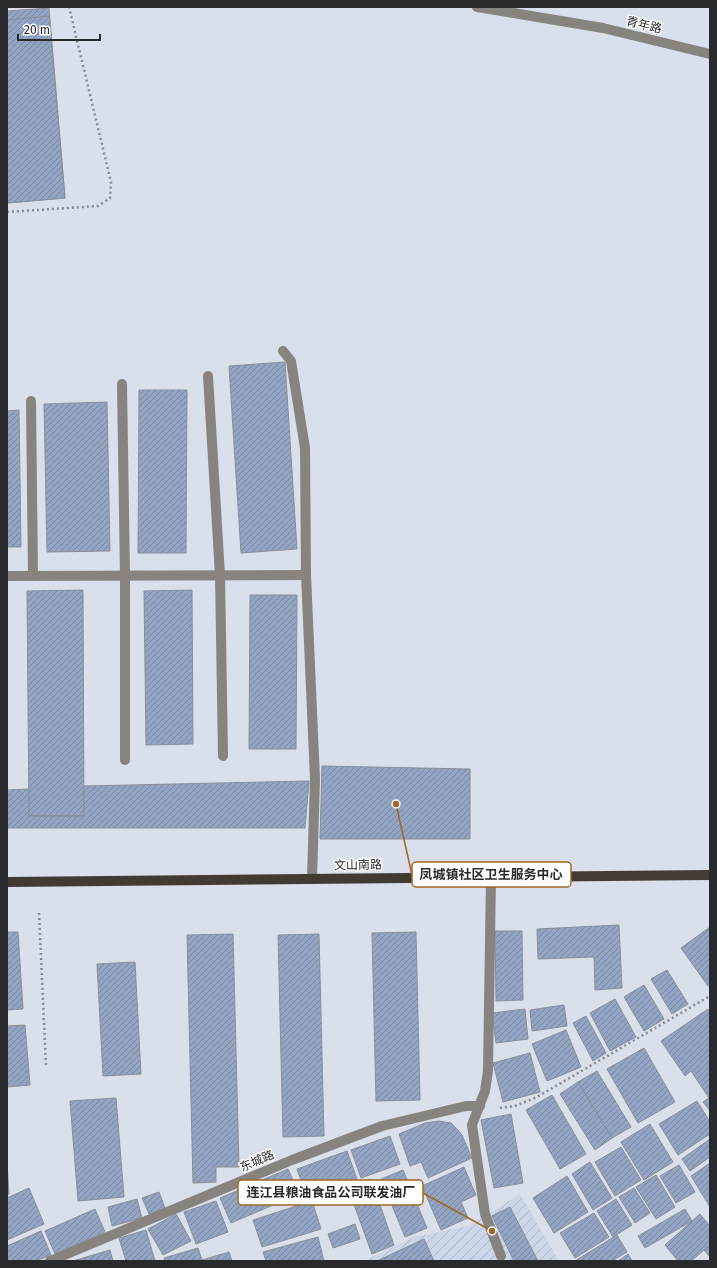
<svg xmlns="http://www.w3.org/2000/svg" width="717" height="1268" viewBox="0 0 717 1268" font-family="'Fira Sans','Noto Sans SC',sans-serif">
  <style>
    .industrial { fill: url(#industrial-furrows) }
    .building { fill: url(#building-hatch); stroke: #888e99 }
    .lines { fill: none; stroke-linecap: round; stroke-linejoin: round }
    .path { stroke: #868a93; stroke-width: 2.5; stroke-dasharray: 2 3; stroke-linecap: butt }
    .minor { stroke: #87837f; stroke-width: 10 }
    .major { stroke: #423b34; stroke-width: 10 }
    .labels { text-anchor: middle; stroke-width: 3; stroke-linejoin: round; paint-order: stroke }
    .street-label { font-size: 12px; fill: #282a2e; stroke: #fff }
    .leader { fill: none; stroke: #a06725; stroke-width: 1.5 }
    .callout-dot { fill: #a06725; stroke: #fff; stroke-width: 1.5 }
    .callout { fill: #fff; stroke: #a06725; stroke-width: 1.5 }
    .callout-label { font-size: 13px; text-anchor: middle; font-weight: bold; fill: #282a2e }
  </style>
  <defs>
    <pattern id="industrial-furrows" width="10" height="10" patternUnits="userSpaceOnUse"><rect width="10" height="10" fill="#ccd6e9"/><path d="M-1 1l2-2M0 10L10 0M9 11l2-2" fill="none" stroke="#afb8c8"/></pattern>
    <pattern id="building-hatch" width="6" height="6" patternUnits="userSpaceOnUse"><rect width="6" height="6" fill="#94a5c4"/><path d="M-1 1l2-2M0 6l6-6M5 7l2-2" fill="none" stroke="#7987a0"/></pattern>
  </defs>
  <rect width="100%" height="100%" fill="#d9dfeb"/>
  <path class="industrial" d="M520 1194 559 1261H364L414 1237 469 1226Z"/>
  <g class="building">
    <path d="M49 8 65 198 7 203V11Z"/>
    <path d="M49 16 65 198 7 203V20Z"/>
    <path d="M285 362 297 549 241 553 229 366Z"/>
    <path d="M139 390H187L186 553H138Z"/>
    <path d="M107 402 110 551 47 552 44 404Z"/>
    <path d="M19 410 21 547H7V411Z"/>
    <path d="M83 590 84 816H29L27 591Z"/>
    <path d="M192 590 193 744 146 745 144 591Z"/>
    <path d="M250 595H297L296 749H249Z"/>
    <path d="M322 766 470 769V839H320Z"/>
    <path d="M309 781 305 828H7V790L29 789V816H84V786Z"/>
    <path d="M619 925 622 988 595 990 594 957 538 959 537 929Z"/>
    <path d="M710 927V985L708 986 681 948Z"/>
    <path d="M495 931H522L523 1000 496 1001Z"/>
    <path d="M7 932H18L23 1009 7 1010Z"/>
    <path d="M416 932 420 1100 376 1101 372 933Z"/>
    <path d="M233 934 239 1167H216V1182L193 1183 187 935Z"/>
    <path d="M319 934 324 1136 283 1137 278 935Z"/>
    <path d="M135 962 141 1074 103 1076 97 964Z"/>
    <path d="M667 970 688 1004 672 1014 651 979Z"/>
    <path d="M644 985 664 1019 644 1031 624 997Z"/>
    <path d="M615 999 636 1037 610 1051 590 1013Z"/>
    <path d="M564 1005 567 1026 532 1031 530 1010Z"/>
    <path d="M525 1009 528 1039 496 1043 492 1013Z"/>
    <path d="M708 1009 710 1013V1111L703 1102 709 1098 691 1071 685 1076 661 1041Z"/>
    <path d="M586 1016 606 1053 593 1061 573 1023Z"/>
    <path d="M25 1025 30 1085 7 1087V1026Z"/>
    <path d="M566 1030 581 1067 547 1081 532 1044Z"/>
    <path d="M644 1048 675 1102 638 1123 607 1069Z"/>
    <path d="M530 1053 540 1092 503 1102 493 1063Z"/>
    <path d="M597 1071 631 1127 612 1138 578 1082Z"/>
    <path d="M578 1082 612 1138 595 1150 560 1094Z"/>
    <path d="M552 1095 586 1154 560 1169 526 1110Z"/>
    <path d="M116 1098 124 1197 78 1201 70 1101Z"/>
    <path d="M697 1101 710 1122V1134L678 1155 659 1124Z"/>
    <path d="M511 1114 523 1183 494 1188 481 1120Z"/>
    <path d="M439 1121 451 1123 457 1129 462 1135 472 1158 428 1178 421 1162 410 1166 399 1134 425 1123Z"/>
    <path d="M650 1124 673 1162 644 1180 621 1142Z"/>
    <path d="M390 1136 400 1164 361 1178 351 1150Z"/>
    <path d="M710 1139V1157L690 1171 682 1159Z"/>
    <path d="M621 1147 641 1180 615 1196 595 1162Z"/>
    <path d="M347 1151 357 1179 307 1197 297 1169Z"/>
    <path d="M590 1162 612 1198 593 1210 572 1174Z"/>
    <path d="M7 1163 9 1194H7Z"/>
    <path d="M710 1163V1207L691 1176Z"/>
    <path d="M679 1165 695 1192 676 1203 660 1176Z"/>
    <path d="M464 1167 476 1195 461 1202 468 1218 441 1230 422 1186Z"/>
    <path d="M288 1169 299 1194 231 1223 220 1198Z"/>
    <path d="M403 1170 427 1228 405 1237 381 1179Z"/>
    <path d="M656 1175 675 1207 656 1219 636 1187Z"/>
    <path d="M567 1176 588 1212 554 1233 533 1198Z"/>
    <path d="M371 1179 394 1245 372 1254 348 1188Z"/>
    <path d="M29 1188 44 1224 7 1240V1198Z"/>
    <path d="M634 1188 650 1213 635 1223 619 1197Z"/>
    <path d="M159 1192 165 1208 149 1214 142 1198Z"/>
    <path d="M137 1199 142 1218 112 1226 108 1207Z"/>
    <path d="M616 1199 632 1225 613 1237 597 1211Z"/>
    <path d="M216 1201 228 1232 196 1244 184 1212Z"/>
    <path d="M312 1201 321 1229 262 1247 253 1220Z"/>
    <path d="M510 1207 538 1261H514L492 1216Z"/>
    <path d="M95 1209 105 1232 55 1254 45 1231Z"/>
    <path d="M685 1209 692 1221 645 1248 638 1236Z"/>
    <path d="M594 1213 609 1237 575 1258 560 1233Z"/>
    <path d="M176 1214 191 1241 163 1255 148 1229Z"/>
    <path d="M700 1214 710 1226V1245L691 1261H678L665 1245Z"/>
    <path d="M355 1224 360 1239 333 1248 328 1234Z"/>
    <path d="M146 1230 155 1261H126L119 1238Z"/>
    <path d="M41 1231 51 1255 36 1261H7V1246Z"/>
    <path d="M617 1235 627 1252 612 1261H575Z"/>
    <path d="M318 1237 324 1261H266L263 1252Z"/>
    <path d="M424 1239 434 1261H377Z"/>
    <path d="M710 1245V1257L704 1250Z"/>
    <path d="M198 1248 202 1260 229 1252 232 1261H165L164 1258Z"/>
    <path d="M110 1250 113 1261H73Z"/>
    <path d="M628 1254 632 1261H618Z"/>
  </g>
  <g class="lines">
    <g class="path">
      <path d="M7 212 98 206 110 198 111 182 69 7"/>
      <path d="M39 913 46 1066"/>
      <path d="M500 1108 515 1106 537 1097 710 996"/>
    </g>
    <g class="minor">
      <path d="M477 7 603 28 710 54"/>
      <path d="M283 351 291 361 305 448 306 575 315 779 312 879"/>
      <path d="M208 376 220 575 223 756"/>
      <path d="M122 384 125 576V760"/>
      <path d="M31 401 33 576"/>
      <path d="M7 576 306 575"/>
      <path d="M491 877 488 1071 485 1091 472 1125 485 1214 501 1256"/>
      <path d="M50 1261 292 1160 382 1126 466 1106H480"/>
    </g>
    <path class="major" d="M7 882 710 875"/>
  </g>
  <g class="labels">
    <g class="street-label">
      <text transform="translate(644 25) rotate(13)" y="4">青年路</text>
      <text transform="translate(358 865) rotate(-1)" y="4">文山南路</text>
      <text transform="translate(257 1161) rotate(-23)" y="4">东城路</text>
    </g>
  </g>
  <path class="leader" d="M396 804L412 875M492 1231L423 1193"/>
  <g class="callout-dot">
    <circle cx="396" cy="804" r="4"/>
    <circle cx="492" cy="1231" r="4"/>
  </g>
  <g class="callout">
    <rect x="412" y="862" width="159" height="25" rx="4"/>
    <rect x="238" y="1180" width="185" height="25" rx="4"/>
  </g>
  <g class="callout-label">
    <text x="491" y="879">凤城镇社区卫生服务中心</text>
    <text x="331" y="1197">连江县粮油食品公司联发油厂</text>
  </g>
  <rect width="717" height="1268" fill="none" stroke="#282a2e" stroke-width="16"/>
  <path d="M18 34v6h82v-6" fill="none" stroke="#282a2e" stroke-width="2"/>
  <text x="24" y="34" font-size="12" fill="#282a2e" stroke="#ffffff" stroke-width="3" paint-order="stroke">20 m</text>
</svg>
